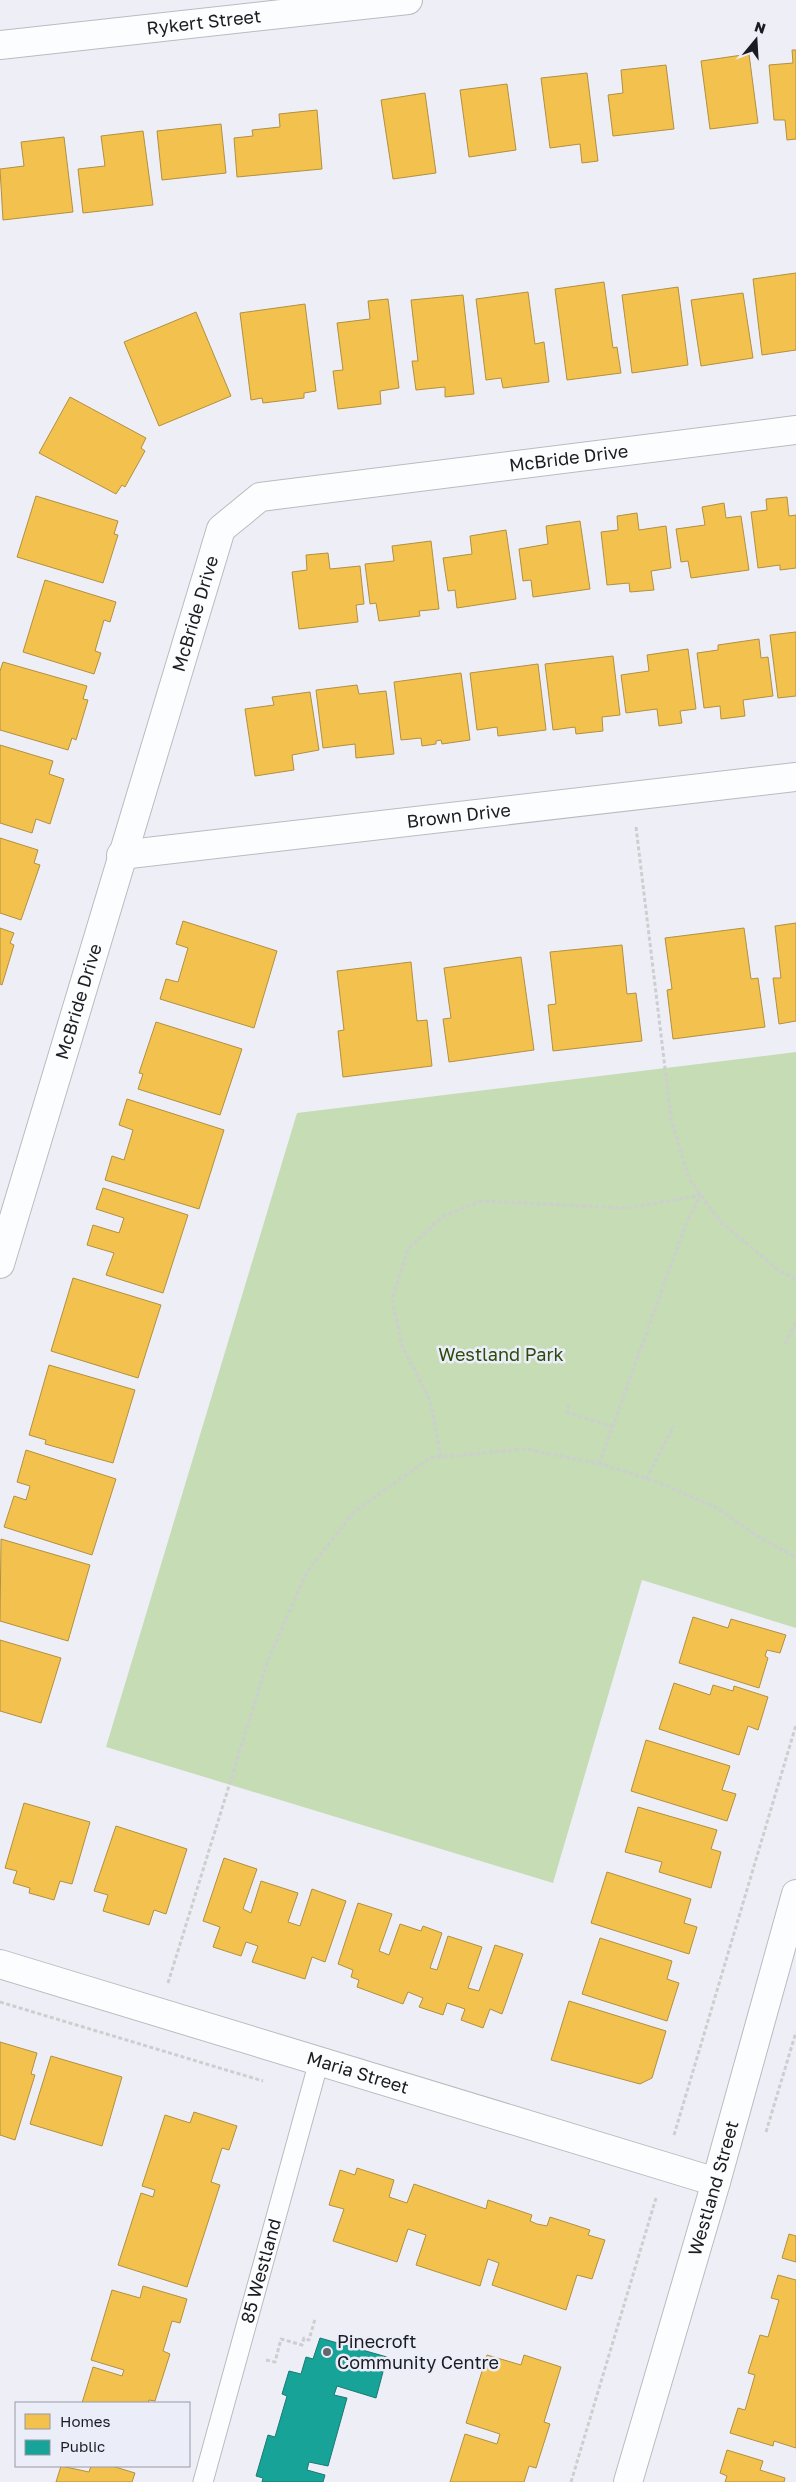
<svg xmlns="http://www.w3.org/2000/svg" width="796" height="2482" viewBox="0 0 796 2482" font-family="'Golos Text',sans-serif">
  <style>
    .green { fill: #c5dcb5 }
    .homes { fill: #f2c14e; stroke: #b29040 }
    .public { fill: #17a398; stroke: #187a74 }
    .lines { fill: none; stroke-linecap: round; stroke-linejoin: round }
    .lane-casing { stroke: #babbc1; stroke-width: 21 }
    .street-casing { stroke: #babbc1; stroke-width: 30 }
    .secondary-casing { stroke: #babbc1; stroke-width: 30 }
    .path { stroke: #cdced0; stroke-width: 3; stroke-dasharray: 4 2.5; stroke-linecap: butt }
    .lane { stroke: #fcfdfe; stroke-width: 19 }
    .street { stroke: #fcfdfe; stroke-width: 28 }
    .secondary { stroke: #fcfdfe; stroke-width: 28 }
    .poi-dot { fill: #65666c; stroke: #ebedf9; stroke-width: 2 }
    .labels { text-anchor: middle; stroke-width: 5; stroke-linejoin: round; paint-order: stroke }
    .street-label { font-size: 18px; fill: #1b1c21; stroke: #ebedf9 }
    .park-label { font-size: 18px; fill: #2e4b0c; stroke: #ebedf9 }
    .poi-label { font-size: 18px; fill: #1b1c21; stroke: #ebedf9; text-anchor: start }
  </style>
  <rect width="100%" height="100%" fill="#eeeff6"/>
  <path class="green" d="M796 1052V1628L642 1580 553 1883 106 1747 297 1113Z"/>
  <g class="homes">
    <path d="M792 50H796V139L787 140 785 120H774L769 65 793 63Z"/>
    <path d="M749 54 758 123 710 129 701 61Z"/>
    <path d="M666 65 674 129 613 136 608 95 623 93 621 70Z"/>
    <path d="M587 73 598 161 582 163 580 144 550 148 541 78Z"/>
    <path d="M507 84 516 150 469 157 460 90Z"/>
    <path d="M425 93 436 173 393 179 381 100Z"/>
    <path d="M317 110 322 169 237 177 234 138 253 136 252 130 280 127 279 114Z"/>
    <path d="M221 124 226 173 162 180 157 131Z"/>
    <path d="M143 131 153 205 83 213 78 169 105 166 101 136Z"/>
    <path d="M64 137 73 212 3 220 0 169 24 166 21 142Z"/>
    <path d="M796 273V350L762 355 753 279Z"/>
    <path d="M604 282 613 348 617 347 621 373 567 380 555 289Z"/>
    <path d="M678 287 688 365 632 373 622 295Z"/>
    <path d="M528 292 535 344 544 342 549 382 503 388 501 378 486 380 476 299Z"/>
    <path d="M743 293 753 358 701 366 691 300Z"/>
    <path d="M463 295 474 394 445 397V387L416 390 412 361H418L411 300Z"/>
    <path d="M388 299 399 388 380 391 381 404 338 409 333 371 343 370 337 323 370 319 368 301Z"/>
    <path d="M305 304 316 391 304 393V398L263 403 262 398 251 400 240 313Z"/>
    <path d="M196 312 231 396 159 426 124 342Z"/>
    <path d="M70 397 146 438 141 448 145 451 125 487 122 485 116 494 39 453Z"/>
    <path d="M36 496 118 521 114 534 118 535 103 583 17 557Z"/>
    <path d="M787 497 789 516 796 515V568L780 570V565L758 568 751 512 767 510 766 499Z"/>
    <path d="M724 503 726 518 741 516 749 570 691 578 688 561 681 562 676 529 705 525 702 507Z"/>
    <path d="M637 513 639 530 666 526 671 568 651 571 654 590 630 592 629 583 607 585 601 532 618 530 617 516Z"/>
    <path d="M580 521 590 589 533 597 531 580 523 581 519 549 548 544 546 526Z"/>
    <path d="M506 530 516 599 457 608 455 590 448 591 443 558 472 554 470 536Z"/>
    <path d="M431 541 439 609 419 611 420 616 379 621 376 603 370 604 365 564 394 561 392 546Z"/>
    <path d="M328 553 330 569 360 566 364 604 356 605 358 622 299 629 292 572 307 570 306 555Z"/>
    <path d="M45 580 116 602 110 622 104 620 95 651 101 653 94 674 23 652Z"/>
    <path d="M796 632V696L778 698 770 635Z"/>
    <path d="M759 639 761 658 768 657 773 696 743 700 745 716 721 719 720 706 704 708 697 653 718 650V645Z"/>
    <path d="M688 649 696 709 680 711 682 723 659 726 657 709 626 713 621 675 649 671 647 655Z"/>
    <path d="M613 656 620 715 602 717 603 731 576 734 575 727 553 730 545 664Z"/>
    <path d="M3 662 87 686 83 699 88 700 76 740 72 738 68 750 0 730V671Z"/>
    <path d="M538 664 546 730 498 736 497 727 477 730 470 673Z"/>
    <path d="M461 673 470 740 442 744 441 740 436 741V744L422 746 421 738 401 740 394 682Z"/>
    <path d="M357 685 359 694 386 691 394 754 356 758 355 744 323 748 316 690Z"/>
    <path d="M310 692 319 750 292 755 294 770 255 776 245 709 274 705 272 697Z"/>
    <path d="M0 745 53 761 49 774 64 779 50 824 36 819 32 833 0 823Z"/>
    <path d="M0 838 38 850 34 863 40 865 21 920 0 913Z"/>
    <path d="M183 921 277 951 254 1028 160 999 166 979 178 982 188 948 176 944Z"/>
    <path d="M796 923V1021L779 1024 773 978H781L775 926Z"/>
    <path d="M0 928 14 933 10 943 14 945 2 985 0 984Z"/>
    <path d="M744 928 751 979 758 978 765 1027 673 1039 667 990 672 989 665 938Z"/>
    <path d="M622 945 627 994 636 993 642 1041 553 1051 548 1005 556 1004 550 952Z"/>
    <path d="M521 957 534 1050 449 1062 443 1019 451 1018 444 968Z"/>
    <path d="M411 962 417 1021 427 1020 432 1066 343 1077 338 1031 344 1030 337 971Z"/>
    <path d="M156 1022 242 1049 220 1115 138 1089 143 1074 139 1073Z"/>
    <path d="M127 1099 224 1130 199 1209 105 1180 112 1156 124 1160 133 1130 119 1125Z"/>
    <path d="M103 1188 188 1215 163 1293 106 1275 114 1253 87 1245 93 1225 119 1233 124 1218 96 1209Z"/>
    <path d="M73 1278 161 1305 138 1378 51 1351Z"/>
    <path d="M49 1365 135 1390 113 1463 45 1444 46 1440 29 1435Z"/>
    <path d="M26 1450 116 1479 92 1555 4 1527 14 1496 26 1500 30 1486 17 1482Z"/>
    <path d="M1 1539 90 1565 68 1641 0 1621Z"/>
    <path d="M693 1617 728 1628 731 1619 786 1635 780 1653 767 1650 765 1656 768 1658 759 1688 679 1663Z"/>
    <path d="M0 1640 61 1658 41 1723 0 1711Z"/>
    <path d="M674 1683 710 1695 713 1685 733 1691 734 1686 768 1697 758 1730 748 1726 739 1755 659 1729Z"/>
    <path d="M646 1740 730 1766 722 1790 736 1794 727 1821 631 1791Z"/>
    <path d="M24 1803 90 1822 72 1884 60 1881 54 1900 29 1893 30 1888 13 1883 17 1871 5 1868Z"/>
    <path d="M638 1807 717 1830 711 1849 721 1852 711 1888 659 1872 662 1862 625 1852Z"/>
    <path d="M116 1826 187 1849 166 1914 154 1910 149 1925 103 1911 108 1895 94 1891Z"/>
    <path d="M224 1858 257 1869 243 1909 251 1913 261 1881 298 1893 288 1922 300 1926 312 1889 346 1901 325 1962 312 1957 305 1979 252 1962 258 1946 246 1942 241 1956 213 1947 220 1927 203 1921Z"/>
    <path d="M607 1872 691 1899 684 1923 697 1927 689 1954 591 1923Z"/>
    <path d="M358 1903 392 1914 379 1951 389 1955 400 1924 421 1931 423 1926 442 1933 430 1968 437 1970 448 1936 482 1947 468 1988 479 1991 495 1945 523 1954 502 2014 490 2009 483 2028 461 2020 465 2009 447 2003 443 2015 419 2007 423 1998 408 1992 403 2004 357 1987 359 1980 351 1977 353 1970 338 1964Z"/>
    <path d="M600 1938 672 1961 667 1979 679 1983 667 2021 582 1994Z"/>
    <path d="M569 2001 666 2031 652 2078 640 2084 551 2060Z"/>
    <path d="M0 2042 37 2053 31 2074 35 2075 15 2140 0 2135Z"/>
    <path d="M51 2056 122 2077 102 2146 30 2124Z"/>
    <path d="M194 2112 237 2126 229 2150 222 2148 211 2182 220 2185 187 2287 118 2265 141 2193 153 2197 155 2190 142 2186 165 2115 190 2123Z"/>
    <path d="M357 2168 394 2180 389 2197 407 2203 414 2184 486 2209 488 2200 532 2215 530 2221 537 2224 547 2226 550 2217 590 2230 588 2235 605 2240 592 2279 577 2275 566 2310 492 2285 499 2263 488 2259 480 2286 416 2265 426 2235 408 2229 397 2262 333 2241 344 2209 329 2205 340 2170 355 2175Z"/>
    <path d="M789 2234 796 2236V2262L782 2258Z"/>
    <path d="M778 2275 796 2280V2448L774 2441 773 2446 730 2433 738 2408 745 2410 755 2375 748 2373 760 2335 768 2337 779 2300 771 2298Z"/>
    <path d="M143 2286 187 2299 180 2323 172 2321 163 2351 170 2354 155 2401 149 2400 148 2403H82L93 2367 122 2376 124 2370 91 2360 112 2290 140 2298Z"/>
    <path d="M487 2355 521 2365 524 2355 561 2367 544 2422 550 2424 536 2468 529 2466 524 2482H450L465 2434 497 2444 500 2434 466 2423Z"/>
    <path d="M727 2450 763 2461 760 2470 785 2478 784 2482H725L727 2476 720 2473Z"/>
    <path d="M61 2466 89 2472 91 2466H112L135 2473 132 2482H56Z"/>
  </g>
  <path class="public" d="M320 2338 387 2357 376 2398 337 2386 334 2395 347 2398 328 2466 309 2462 307 2470 325 2475 323 2482H262L263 2478 256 2476 268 2435 275 2437 287 2396 282 2394 289 2371 301 2374 306 2357 313 2359Z"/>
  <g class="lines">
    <g class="lane-casing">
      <g id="lane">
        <path id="s1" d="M203 2482 319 2061"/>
      </g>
    </g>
    <g class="street-casing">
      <g id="street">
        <path id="s2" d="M121 855 796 777"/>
        <path id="s3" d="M0 1264 221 529 260 497 796 430"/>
        <path id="s4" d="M0 1964 716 2182"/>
        <path id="s5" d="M628 2482 716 2182 796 1894"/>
      </g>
    </g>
    <g class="secondary-casing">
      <g id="secondary">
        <path id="s6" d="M0 45 408 0"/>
      </g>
    </g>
    <g class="path">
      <path d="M636 827 671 1118 689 1179 720 1221 778 1270 796 1279"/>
      <path d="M785 1344 796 1322"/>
      <path d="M569 1405 567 1412 612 1427"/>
      <path d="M441 1457 430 1400 402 1346 392 1299 408 1249 442 1217 481 1201 627 1208 701 1195"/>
      <path d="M599 1464 687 1221 701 1195"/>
      <path d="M646 1479 674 1426"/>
      <path d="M168 1983 267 1663 307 1572 354 1512 430 1458 525 1449 605 1465 665 1485 717 1508 760 1538 796 1557"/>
      <path d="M0 2002 263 2081"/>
      <path d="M766 2132 796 2032"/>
      <path d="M674 2135 796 1725"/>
      <path d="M266 2360 275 2362 281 2339 302 2345 304 2338 309 2340 315 2319"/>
      <path d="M571 2482 656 2198"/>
    </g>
    <use href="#lane" class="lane"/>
    <use href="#street" class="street"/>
    <use href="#secondary" class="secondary"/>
  </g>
  <circle class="poi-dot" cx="327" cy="2352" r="5"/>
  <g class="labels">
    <g class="street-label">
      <text dy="6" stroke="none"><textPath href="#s6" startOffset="205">Rykert Street</textPath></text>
      <text dy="6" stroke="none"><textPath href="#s3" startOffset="1129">McBride Drive</textPath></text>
      <text dy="6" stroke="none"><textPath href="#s3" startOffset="679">McBride Drive</textPath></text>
      <text dy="6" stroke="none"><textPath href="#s2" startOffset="340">Brown Drive</textPath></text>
      <text dy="6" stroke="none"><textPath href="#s3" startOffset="274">McBride Drive</textPath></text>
      <text dy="6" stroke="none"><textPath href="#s4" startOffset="374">Maria Street</textPath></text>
      <text dy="6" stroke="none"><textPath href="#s5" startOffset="306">Westland Street</textPath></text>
      <text dy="6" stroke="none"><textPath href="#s1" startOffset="219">85 Westland</textPath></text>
    </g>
    <g class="park-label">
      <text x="501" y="1361">Westland Park</text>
    </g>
    <g class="poi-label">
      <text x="337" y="2348">Pinecroft<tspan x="337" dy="21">Community Centre</tspan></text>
    </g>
  </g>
  <rect x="15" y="2402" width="175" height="65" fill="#ebedf9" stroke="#9899a3"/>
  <rect x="25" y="2414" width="25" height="15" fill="#f2c14e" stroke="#9899a3"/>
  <text x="60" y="2427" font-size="15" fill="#1b1c21">Homes</text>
  <rect x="25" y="2440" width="25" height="15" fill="#17a398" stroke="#9899a3"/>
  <text x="60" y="2452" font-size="15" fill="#1b1c21">Public</text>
  <g transform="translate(756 40) rotate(18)" stroke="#ebedf9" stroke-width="4" paint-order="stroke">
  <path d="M0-4L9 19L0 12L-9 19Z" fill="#1b1c21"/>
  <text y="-8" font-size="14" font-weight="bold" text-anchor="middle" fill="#1b1c21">N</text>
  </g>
</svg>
